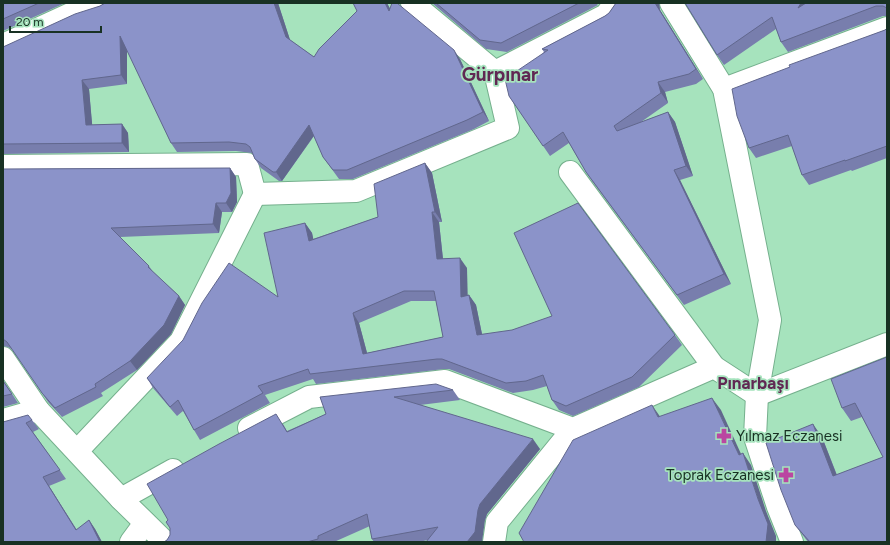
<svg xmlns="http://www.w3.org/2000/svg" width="890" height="545" viewBox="0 0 890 545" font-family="Figtree,sans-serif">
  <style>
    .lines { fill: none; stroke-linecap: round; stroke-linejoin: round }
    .minor-casing { stroke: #75b08d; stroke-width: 24 }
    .minor { stroke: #fff; stroke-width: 22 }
    .wall { fill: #787ead; fill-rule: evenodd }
    .shaded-wall { fill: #61678d }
    .building { fill: #8b93c9; stroke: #61678d; fill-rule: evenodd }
    .labels { text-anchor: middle; stroke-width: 3.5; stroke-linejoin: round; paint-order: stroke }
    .poi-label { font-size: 15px; fill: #183123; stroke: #a6e3bd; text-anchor: start }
    .quarter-label { font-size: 17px; font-weight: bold; fill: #602853; stroke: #a6e3bd }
    .district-label { font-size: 19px; font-weight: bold; fill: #602853; stroke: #a6e3bd }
  </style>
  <rect width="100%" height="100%" fill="#a6e3bd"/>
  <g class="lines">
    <g class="minor-casing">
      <g id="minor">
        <path d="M412 3 495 72 606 15 615 3"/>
        <path d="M671 3 724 89 770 320 757 395 755 437 778 507 792 542"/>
        <path d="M3 45 77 11 103 3"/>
        <path d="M724 89 887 28"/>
        <path d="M3 166 247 164 255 194 356 191 508 128 495 72"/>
        <path d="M570 172 714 367"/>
        <path d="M3 358 38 410 121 499 165 542"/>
        <path d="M757 395 887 344"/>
        <path d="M3 420 38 410"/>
        <path d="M249 428 309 397 445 381 573 429 714 367 757 395"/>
        <path d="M77 451 181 341 255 194"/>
        <path d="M121 499 173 470"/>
        <path d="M131 542 145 523"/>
        <path d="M494 542 497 522 573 429"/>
      </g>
    </g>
    <use href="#minor" class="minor"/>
  </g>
  <g class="wall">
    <path d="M3 3H65L3 31Z"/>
    <path d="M105 3H278L290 40 314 57 357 11 353 3H387L390 9 460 59 489 121 474 129 353 179H339L323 157 314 136 282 181H279L261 168 255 159 252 153 236 151 177 152 171 143 127 49V84L89 89 92 125 122 124 128 133 129 152 3 154V47L100 6Z"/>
    <path d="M432 3H596L598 5 507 52 486 49Z"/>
    <path d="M616 3H659L660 10 703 79 696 84 665 92 668 103 641 122 668 112 675 122 693 176 680 180 731 284 684 305 592 181 586 172 569 143 550 156 509 96 544 52 542 49 605 16 609 13Z"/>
    <path d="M685 3H887V16H883L788 52 781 42 776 29 724 65 717 55Z"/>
    <path d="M887 28V158L852 171 851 170 809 185 802 175 792 146 756 158 749 148 790 67 885 30Z"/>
    <path d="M425 163 432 173 442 222H439L443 259 467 268V295H469L476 305 482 334 675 335 682 345 639 387 573 416 559 410 552 400 547 386 533 390 513 393 449 369H444L316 384 313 379 265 395 270 403 200 440 194 430 183 411 177 416 153 388 147 378 278 297 305 223 312 233 313 239 378 217ZM411 301H436L443 337 367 353 359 323Z"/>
    <path d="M230 168 236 177 237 202 232 212H222L219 233 120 237 149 266 153 272 179 296 185 305 171 334 137 370 101 393 103 396 62 417 48 402 13 350 8 347 3 346V169Z"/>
    <path d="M887 357V542H808L795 525 822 437 837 475 883 457 862 417 851 421 842 408Z"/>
    <path d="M3 380 18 403 3 407Z"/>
    <path d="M453 390 460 400 420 405 540 449 487 514 485 520 428 540 419 542H374L372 539 370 526 334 542H164L167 540 283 424 287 431 326 414 320 397Z"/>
    <path d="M32 420 39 429 33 432 66 479 49 486 77 530 89 520 95 529 102 542H3V422Z"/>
  </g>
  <g class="shaded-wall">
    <path d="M274 3H278L292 46 286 37Z"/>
    <path d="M385 3H387L396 20 389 11Z"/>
    <path d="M655 3H659L660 10 703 79 696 69Z"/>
    <path d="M801 3H815L798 8Z"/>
    <path d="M120 36 127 45V84L121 75Z"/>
    <path d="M454 50 460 59 489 121 483 112Z"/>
    <path d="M82 80 89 89 93 134 86 125Z"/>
    <path d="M658 82 665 92 668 103 661 93Z"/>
    <path d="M668 112 675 122 693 176 686 166Z"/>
    <path d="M122 124 128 133 129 152 122 143Z"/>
    <path d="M309 125 315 134 282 181 276 172Z"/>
    <path d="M425 163 432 173 442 222 435 212Z"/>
    <path d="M230 168 236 177 237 202 232 212 226 203Z"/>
    <path d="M674 170 680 180 731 284 724 274Z"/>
    <path d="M216 203 222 212 219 233 213 224Z"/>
    <path d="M432 212 439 222 444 269 437 259Z"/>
    <path d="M305 223 312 233 316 251 309 241Z"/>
    <path d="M460 258 467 268 468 307 461 297Z"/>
    <path d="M469 295 476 305 484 344 477 335Z"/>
    <path d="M179 296 185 305 171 334 137 370 130 361Z"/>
    <path d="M353 313 359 323 370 364 363 354Z"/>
    <path d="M712 398 721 410 747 467 739 455Z"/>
    <path d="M652 405 661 418 658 417Z"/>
    <path d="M813 424 822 437 842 489 833 476Z"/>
    <path d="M533 439 540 449 487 514 485 520 482 542H467L478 510 480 504Z"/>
    <path d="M743 453 751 465 766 511 776 536V542H766L758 499Z"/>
    <path d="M43 477 49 486 82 539 76 530Z"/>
    <path d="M89 520 95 529 102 542H100Z"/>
  </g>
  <g class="building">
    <path d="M3 3H39L3 19Z"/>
    <path d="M105 3H274L286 37 314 57 319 49 357 11 353 3H385L389 11 392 3H397L454 50 483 112 467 120 347 170H333L323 157 309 125 276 172H273L255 159 250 147 246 144 229 142 171 143 120 36 121 75 82 80 86 125 122 124V143L3 144V47L75 14 100 6Z"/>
    <path d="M436 3H579L501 43 480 40Z"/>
    <path d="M616 3H655L696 69 689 74 658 82 661 93 614 126 617 131 668 112 686 166 674 170 724 274 677 295 586 172 563 132 543 146 509 96 505 79 548 50 542 49 605 16 609 13Z"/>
    <path d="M685 3H801L798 8 806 3H887V8L883 6H876L781 42 772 17 717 55Z"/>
    <path d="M887 28V146L845 161V160L802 175 788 135 749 148 737 116 732 89 790 67 789 65 885 30Z"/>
    <path d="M425 163 435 212H432L437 259 460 258 461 297 469 295 477 335 512 330 552 316 514 233 578 203 675 335 632 377 566 406 552 400 543 375 526 381 506 383 442 359H437L310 374 308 369 258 386 263 393 194 430 178 400 170 407 147 378 183 340 202 303 229 263 278 297 264 233 305 223 309 241 378 217 374 184ZM404 291H434L443 337 363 354 353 313Z"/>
    <path d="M230 168 231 193 226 203H216L213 224 111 228 149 266 148 267 179 296 164 325 130 361 95 384 96 387 55 408 42 393 7 342 3 339V169Z"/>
    <path d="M887 357V542H810L795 525 781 490 766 443 813 424 833 476 883 457 855 403 842 408 831 379Z"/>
    <path d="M3 381 12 394 3 396Z"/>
    <path d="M436 384 453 390 394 397 533 439 480 504 478 510 475 532 467 542H426L438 527 372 539 367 514 318 536V539L307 542H164L167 540 170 535V528L166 522 168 520 147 484 219 444 276 414 287 432 326 414 320 397Z"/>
    <path d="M712 398 739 455 743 453 758 499 768 524 766 542H524L519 533 573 440 652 405 658 417Z"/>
    <path d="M28 415 32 420 26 423 60 470 43 477 76 530 89 520 100 542H3V422Z"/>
  </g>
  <defs>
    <g id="pharmacy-bare" transform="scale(1.2)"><path d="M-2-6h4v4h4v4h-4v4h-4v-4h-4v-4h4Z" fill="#ba47a1" stroke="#a6e3bd" stroke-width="2.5" paint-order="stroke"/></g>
  </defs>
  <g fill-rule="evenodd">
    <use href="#pharmacy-bare" x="724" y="436"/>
    <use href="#pharmacy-bare" x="786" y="475"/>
  </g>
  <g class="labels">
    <g class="poi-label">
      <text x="736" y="441">Yılmaz Eczanesi</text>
      <text x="774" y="480" text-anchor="end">Toprak Eczanesi</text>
    </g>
    <g class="quarter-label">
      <text x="753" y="389">Pınarbaşı</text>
    </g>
    <g class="district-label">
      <text x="500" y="81">Gürpınar</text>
    </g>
  </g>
  <rect width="890" height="545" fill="none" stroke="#183123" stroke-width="8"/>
  <path d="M10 26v6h91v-6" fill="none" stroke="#183123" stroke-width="2"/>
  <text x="16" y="26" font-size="12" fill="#183123" stroke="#a6e3bd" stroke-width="3" paint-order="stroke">20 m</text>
</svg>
